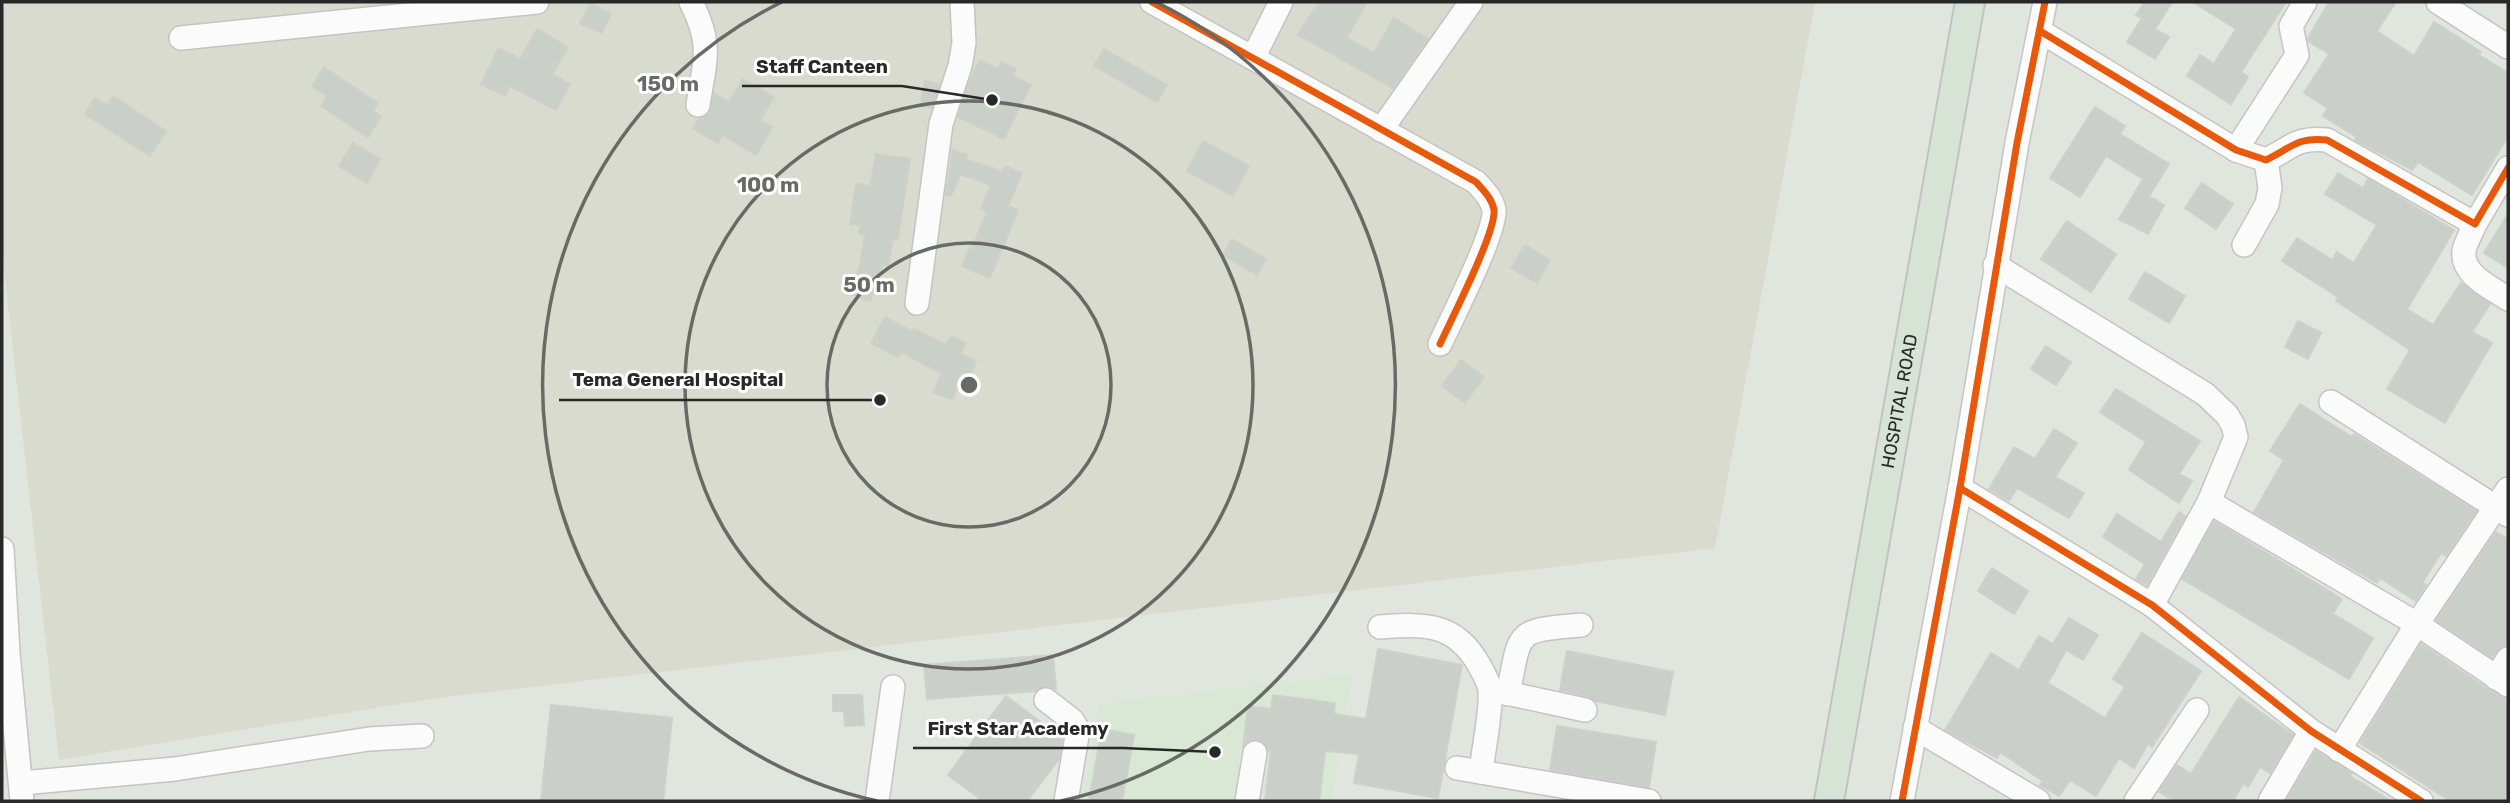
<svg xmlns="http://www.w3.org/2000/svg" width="2510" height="803" viewBox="0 0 2510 803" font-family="Rubik,sans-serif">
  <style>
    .education { fill: #d8e8d4 }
    .medical { fill: #d8dbcd }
    .building { fill: #cbcfc9; stroke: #ccd1ca; stroke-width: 2 }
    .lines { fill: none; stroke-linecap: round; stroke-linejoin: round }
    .minor-casing { stroke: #c4c4c3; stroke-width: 26 }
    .major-casing { stroke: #c1c3c0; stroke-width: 32 }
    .minor { stroke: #fafbfa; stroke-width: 23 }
    .major { stroke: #d6e3d5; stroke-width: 28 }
    .cycleway-casing { stroke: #fff; stroke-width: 11 }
    .cycleway { stroke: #e8590c; stroke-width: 7 }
    .ring { fill: none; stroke: #686a68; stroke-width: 3.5 }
    .labels { text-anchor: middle; stroke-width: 6; stroke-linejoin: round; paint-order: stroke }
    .street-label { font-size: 18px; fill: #282828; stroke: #fff }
    .centre { fill: #686a68; stroke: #fff; stroke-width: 3.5 }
    .ring-label { font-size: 21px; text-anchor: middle; font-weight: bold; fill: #686a68; stroke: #fff; stroke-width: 6; stroke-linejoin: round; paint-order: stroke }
    .leader { fill: none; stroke: #282828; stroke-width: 2.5 }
    .callout-dot { fill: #282828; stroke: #fff; stroke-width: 2.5 }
    .callout-label { font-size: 19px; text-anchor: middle; font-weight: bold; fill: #282828; stroke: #fff; stroke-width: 6; stroke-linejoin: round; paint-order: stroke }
  </style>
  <rect width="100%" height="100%" fill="#e0e6de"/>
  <path class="education" d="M1352 674 1331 801H1083L1100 703Z"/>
  <path class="medical" d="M2 2H1815L1715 548 430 699 59 760 2 252Z"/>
  <g class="building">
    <path d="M1319 2H1367L1346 38 1374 53 1394 18 1428 39 1393 88 1298 35Z"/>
    <path d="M2145 2H2172L2155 29 2169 37 2155 59 2127 42 2142 18 2136 15Z"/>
    <path d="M2193 2H2286L2241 72 2248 77 2231 104 2187 76 2200 55 2214 64 2236 29Z"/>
    <path d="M2329 2H2396L2377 31 2414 56 2434 22 2481 52 2479 55 2508 73V136L2472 195 2418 162 2412 170 2355 140 2357 137 2323 116 2328 108 2304 93 2329 54 2308 41V38Z"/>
    <path d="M591 3 611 14 601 33 580 23Z"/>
    <path d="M537 29 568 47 552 75 570 84 556 110 510 86 505 96 481 84 499 48 520 59Z"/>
    <path d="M1104 49 1167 85 1157 102 1094 66Z"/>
    <path d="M980 60 998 69 1001 62 1016 69 1013 76 1031 85 1004 139 958 117 969 83Z"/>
    <path d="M324 67 378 103 373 111 381 116 368 137 321 106 327 96 312 86Z"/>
    <path d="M743 79 774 97 760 120 772 127 756 155 723 135 718 143 693 129 699 119 709 113 714 93 729 102Z"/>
    <path d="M925 81 939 84 932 108 920 105Z"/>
    <path d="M113 96 166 131 150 156 85 114 95 98 107 105Z"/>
    <path d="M2095 107 2125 126 2120 134 2169 164 2149 196 2164 205 2148 234 2119 219 2143 179 2106 156 2080 197 2050 178Z"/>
    <path d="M1203 141 1249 166 1233 196 1187 171Z"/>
    <path d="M353 143 380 159 367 183 339 166Z"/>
    <path d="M953 150 967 155 966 159 1002 172 1005 166 1022 173 1008 206 1018 210 990 278 962 266 970 247 972 248 987 212 981 209 991 185 960 174 951 196 946 195Z"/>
    <path d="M876 154 910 159 898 239H893L888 266 883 264 870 301 850 294 860 265 865 234 859 233 860 225 850 224 856 184 870 186Z"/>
    <path d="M2338 173 2363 188 2368 179 2454 230 2407 309 2433 325 2461 283 2490 304 2472 332 2492 343 2445 423 2387 389 2410 350 2336 301 2338 297 2282 261 2297 238 2332 260 2337 252 2354 263 2377 225 2325 194Z"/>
    <path d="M2202 183 2233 204 2216 229 2185 208Z"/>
    <path d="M2508 214V268L2484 253Z"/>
    <path d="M2067 221 2116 254 2091 292 2041 259Z"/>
    <path d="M1232 239 1266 259 1257 275 1223 255Z"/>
    <path d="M1525 245 1550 260 1537 283 1511 268Z"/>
    <path d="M2145 272 2185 296 2169 323 2129 299Z"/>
    <path d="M885 317 913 332 914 329 946 345 951 336 966 343 960 354 976 361 970 376 961 372 953 399 934 393 941 373 901 352 898 357 871 343Z"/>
    <path d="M2298 321 2321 333 2308 359 2285 347Z"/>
    <path d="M2046 346 2071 362 2056 385 2031 369Z"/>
    <path d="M1461 360 1484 377 1465 403 1442 386Z"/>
    <path d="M2116 389 2200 441 2179 474 2192 481 2179 503 2129 470 2146 442 2100 412Z"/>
    <path d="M2300 404 2352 437 2354 434 2476 511 2446 556 2441 553 2422 583 2426 585 2416 601 2380 578 2377 583 2254 512 2284 460 2270 451Z"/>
    <path d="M2054 429 2077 443 2055 477 2084 493 2069 518 2017 488 2009 501 1989 489 2014 447 2035 459Z"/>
    <path d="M2179 512 2185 516 2147 585 2136 579 2145 564 2103 537 2117 514 2161 542Z"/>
    <path d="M2214 521 2342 599 2333 614 2373 638 2349 679 2182 579Z"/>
    <path d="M2496 532 2508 539V645L2501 647 2492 658 2436 620Z"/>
    <path d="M1992 568 2028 591 2014 614 1978 591Z"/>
    <path d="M2069 618 2098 635 2083 660 2066 650 2048 683 2105 718 2125 687 2113 679 2142 633 2201 671 2152 747 2148 744 2134 768 2119 758 2096 796 2070 780 2059 796 2040 785 2043 781 2000 752 1997 758 1945 730 1991 653 2019 670 2039 636 2053 644Z"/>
    <path d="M2421 644 2489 690 2508 699V801H2450L2360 743Z"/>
    <path d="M1378 649 1462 665 1438 798 1354 783 1359 754 1325 751 1319 801H1265L1271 751 1268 750 1263 742 1257 739 1249 740 1243 746 1248 706 1271 709 1273 695 1335 703 1334 714 1366 719Z"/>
    <path d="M1567 651 1673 672 1665 715 1595 701 1588 696 1560 690Z"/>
    <path d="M1053 655 1056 689 1047 686 1036 691 927 699 924 665Z"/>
    <path d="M833 695H862L864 725 845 726 844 711H833Z"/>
    <path d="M1006 696 1062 738 1059 759 1027 801H983L948 775Z"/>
    <path d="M2239 697 2293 735 2270 773 2260 767 2248 787 2243 784 2233 801H2175L2159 792 2177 765 2191 774Z"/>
    <path d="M551 705 672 718 663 801H541Z"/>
    <path d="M1557 726 1656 742 1649 787 1550 770Z"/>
    <path d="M1102 729 1134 735 1122 801H1089Z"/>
    <path d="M2316 751 2352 773 2350 776 2391 801H2286Z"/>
  </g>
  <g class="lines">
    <g class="minor-casing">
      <g id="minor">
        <path d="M691 2C713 45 705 60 698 105"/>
        <path d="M1152 2 1476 182C1483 190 1492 198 1494 210 1496 232 1452 318 1440 344"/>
        <path d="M2438 2 2508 47"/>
        <path d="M2040 31 2236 150 2266 160C2292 148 2295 137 2327 140L2475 224 2508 168"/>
        <path d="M181 38 537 2"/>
        <path d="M1253 58 1281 2"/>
        <path d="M1381 130 1471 2"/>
        <path d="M2236 150 2297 55 2291 26 2305 2"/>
        <path d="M2475 224C2472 232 2465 243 2464 251 2461 275 2492 288 2508 299"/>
        <path d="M2244 245 2267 204 2270 188 2266 160"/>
        <path d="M1995 265 2205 394 2227 415 2233 425 2236 437 2209 502 2152 605"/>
        <path d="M917 303 941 124 960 66 964 43 962 2"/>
        <path d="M2331 402 2508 515"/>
        <path d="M1960 488 2152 605 2311 731 2421 801"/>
        <path d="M2209 502 2417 624 2508 685"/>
        <path d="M2 549 8 653 22 801"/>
        <path d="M1380 627C1424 624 1455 622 1479 665 1483 672 1489 682 1490 690 1492 710 1483 751 1481 772"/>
        <path d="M2496 678 2508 659"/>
        <path d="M1493 690 1585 710"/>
        <path d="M1508 694C1521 629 1514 631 1581 625"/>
        <path d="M1046 700 1072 720 1078 730 1066 801"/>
        <path d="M1915 728 2038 801"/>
        <path d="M2339 750 2417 624 2508 489"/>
        <path d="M1457 768 1649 801"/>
        <path d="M22 783 175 769 369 739 422 736"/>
        <path d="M877 801 893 687"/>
        <path d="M1247 801 1255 753"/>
        <path d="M1902 801 1960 488 2017 143 2045 2"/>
        <path d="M2136 801 2197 710"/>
        <path d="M2270 801 2311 731"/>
      </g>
    </g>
    <g class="major-casing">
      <g id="major">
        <path id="s1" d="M1829 801 1970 2"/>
      </g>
    </g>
    <use href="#minor" class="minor"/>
    <use href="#major" class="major"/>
    <g class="cycleway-casing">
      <g id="cycleway">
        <path d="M1152 2 1476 182C1483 190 1492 198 1494 210 1496 232 1452 318 1440 344"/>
        <path d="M2040 31 2236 150 2266 160C2292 148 2295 137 2327 140L2475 224 2508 168"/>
        <path d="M1960 488 2152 605 2311 731 2421 801"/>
        <path d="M1902 801 1960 488 2017 143 2045 2"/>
      </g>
    </g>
    <use href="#cycleway" class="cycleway"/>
  </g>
  <g class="ring">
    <circle cx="969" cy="385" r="142"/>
    <circle cx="969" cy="385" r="284"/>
    <path d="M877 801A426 426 0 0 1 782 2M1156 2A426 426 0 0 1 1061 801"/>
  </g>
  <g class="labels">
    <g class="street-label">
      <text dy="6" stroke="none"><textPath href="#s1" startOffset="406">HOSPITAL ROAD</textPath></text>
    </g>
  </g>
  <circle cx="969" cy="385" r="10" class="centre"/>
  <g class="ring-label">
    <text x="668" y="91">150 m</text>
    <text x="768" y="192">100 m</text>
    <text x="869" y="292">50 m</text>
  </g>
  <path class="leader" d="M992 100L902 86H742M880 400L798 400H559M1215 752L1123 748H913"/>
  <g class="callout-dot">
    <circle cx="992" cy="100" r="7"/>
    <circle cx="880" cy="400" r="7"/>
    <circle cx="1215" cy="752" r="7"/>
  </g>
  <g class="callout-label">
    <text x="822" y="73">Staff Canteen</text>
    <text x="678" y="386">Tema General Hospital</text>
    <text x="1018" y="735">First Star Academy</text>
  </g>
  <rect width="2510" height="803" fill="none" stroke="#282828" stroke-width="7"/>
</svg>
